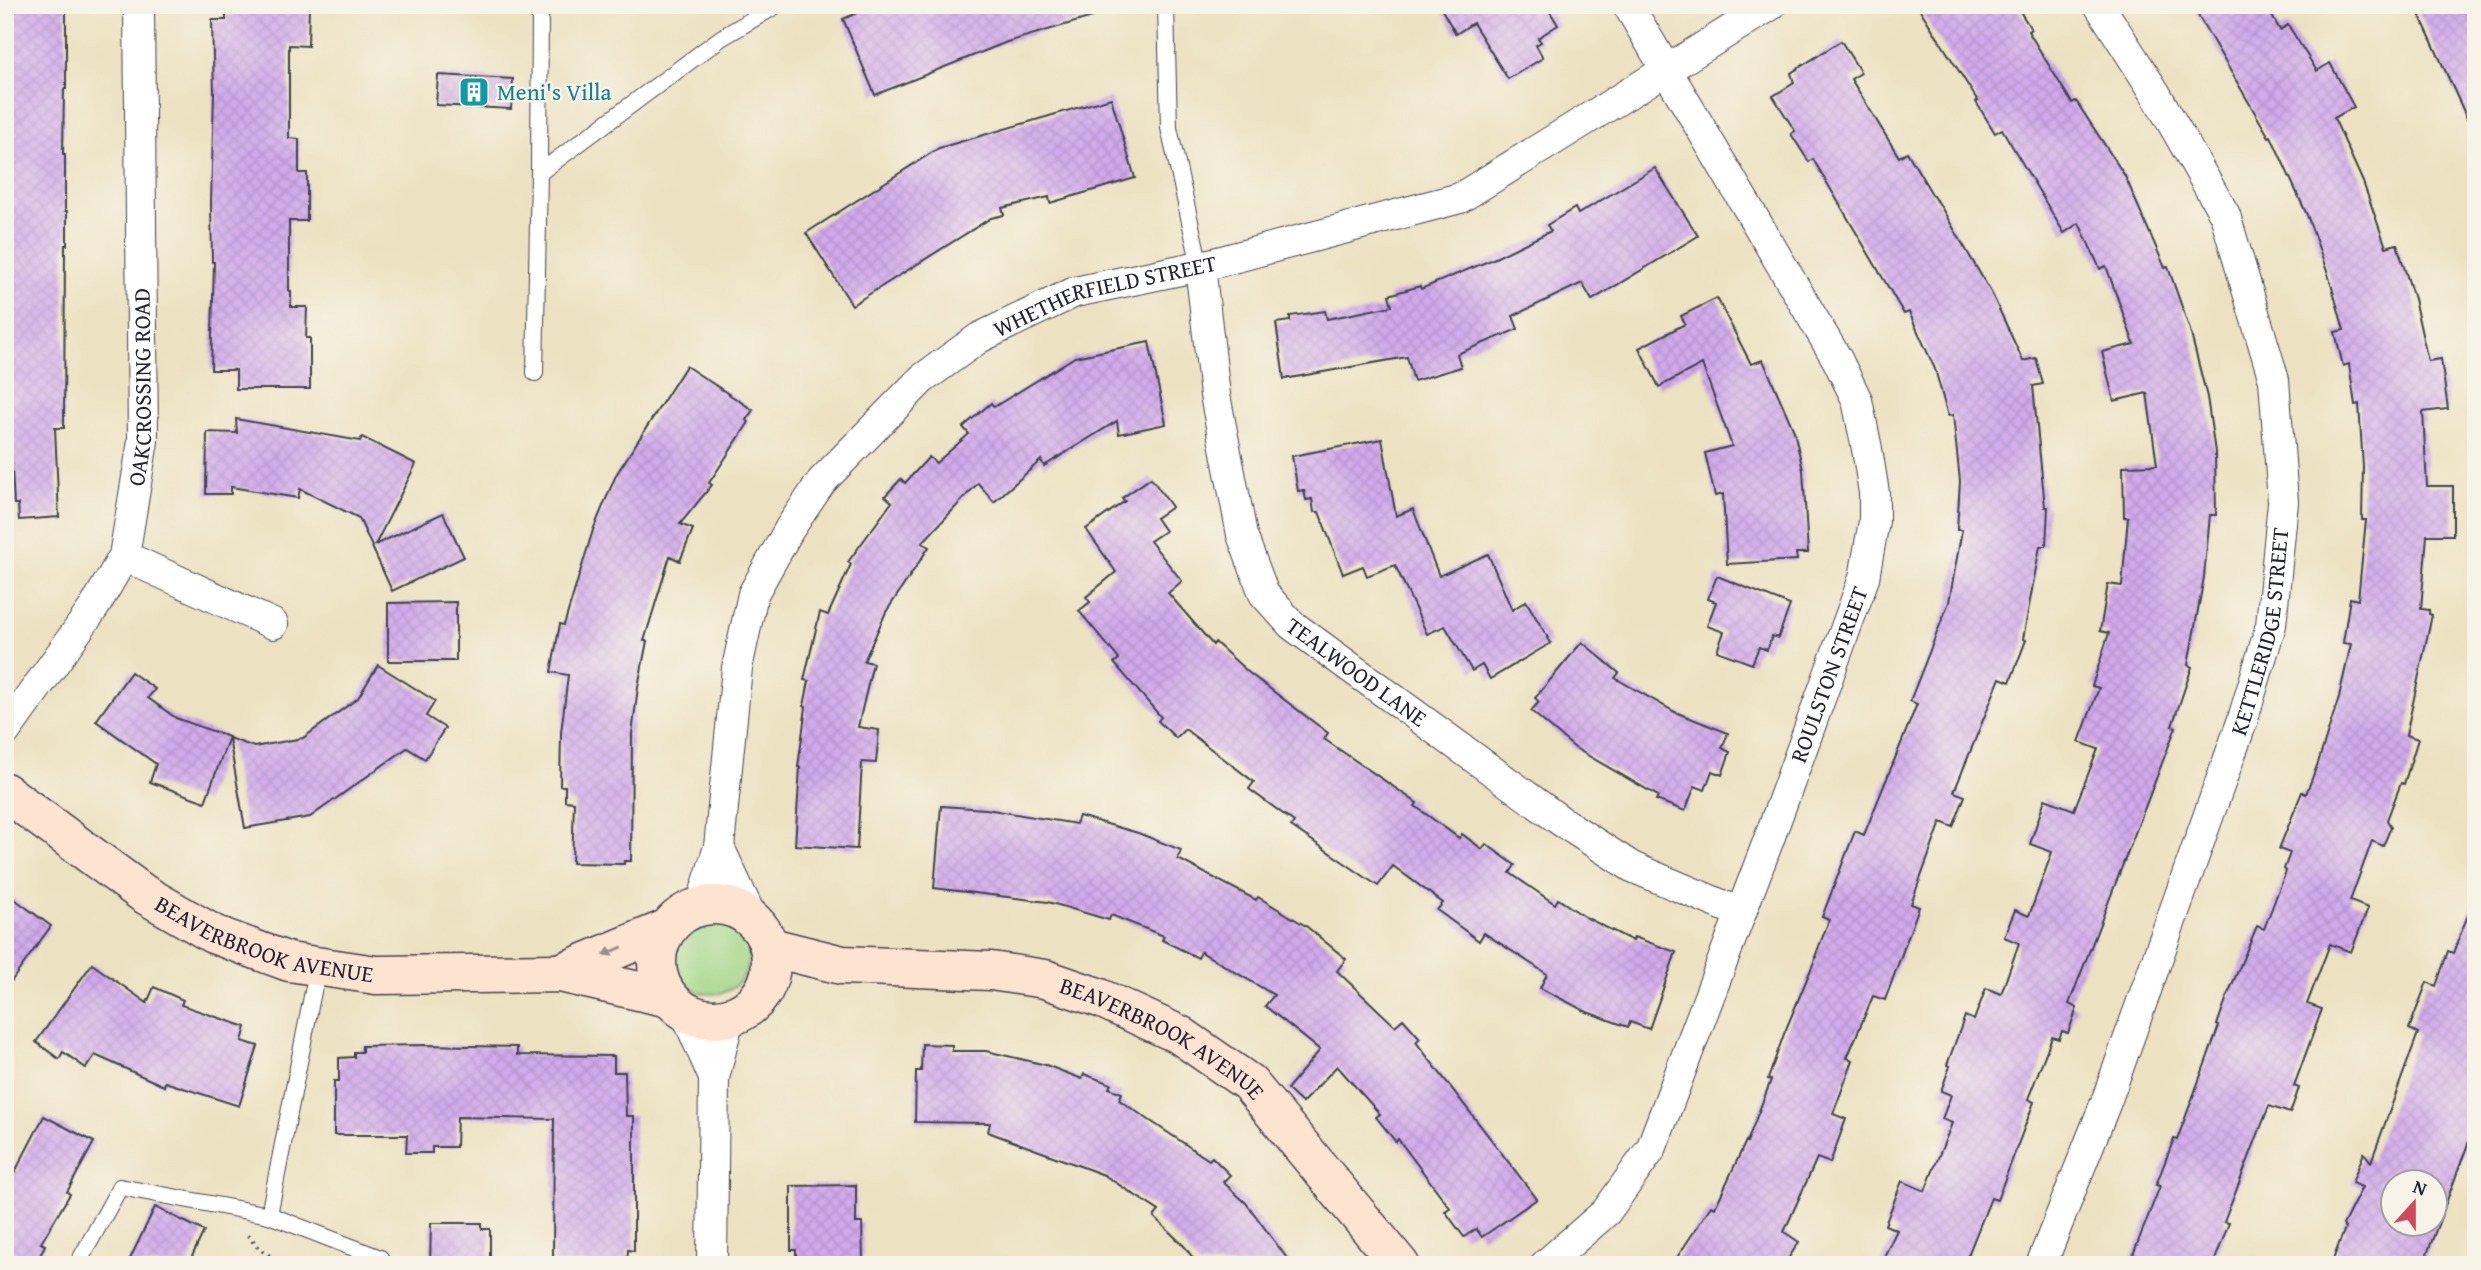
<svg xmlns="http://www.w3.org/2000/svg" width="2481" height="1270" viewBox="0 0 2481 1270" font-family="'Gentium Book Plus',serif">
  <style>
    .green { fill: #a1d686; stroke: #627c60; stroke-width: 2 }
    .building { fill: url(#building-cross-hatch); fill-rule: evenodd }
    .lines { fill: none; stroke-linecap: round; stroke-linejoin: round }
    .lane-casing { stroke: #403f4f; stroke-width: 18 }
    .street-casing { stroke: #403f4f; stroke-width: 32 }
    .secondary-casing { stroke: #403f4f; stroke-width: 41 }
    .path { stroke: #403f4f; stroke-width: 4.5; stroke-dasharray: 2 5; stroke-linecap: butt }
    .lane { stroke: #fff; stroke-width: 16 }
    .street { stroke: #fff; stroke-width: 30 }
    .secondary { stroke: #fde4d0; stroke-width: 38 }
    .oneway { fill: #9a8d8d }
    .labels { text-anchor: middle; stroke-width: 5; stroke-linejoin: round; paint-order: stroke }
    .culture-label { font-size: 23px; fill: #0d838f; stroke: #f7f3e8; text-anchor: start }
    .street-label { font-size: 23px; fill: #22223b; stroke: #f7f3e8 }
  </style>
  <defs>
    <pattern id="building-cross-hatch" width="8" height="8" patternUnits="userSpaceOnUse" patternTransform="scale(1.75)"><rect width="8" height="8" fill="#d1aaec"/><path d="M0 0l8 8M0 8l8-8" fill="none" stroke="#b392cb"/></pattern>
  </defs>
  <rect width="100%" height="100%" fill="#f7f3e8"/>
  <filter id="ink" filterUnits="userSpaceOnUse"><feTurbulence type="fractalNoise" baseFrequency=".0143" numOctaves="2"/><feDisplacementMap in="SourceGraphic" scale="14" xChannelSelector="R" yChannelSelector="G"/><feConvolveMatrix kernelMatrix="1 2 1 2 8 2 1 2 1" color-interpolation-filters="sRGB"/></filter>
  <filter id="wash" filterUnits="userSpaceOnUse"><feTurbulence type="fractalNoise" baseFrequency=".00686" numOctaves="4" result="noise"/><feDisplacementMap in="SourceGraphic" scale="28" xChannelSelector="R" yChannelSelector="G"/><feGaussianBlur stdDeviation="1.57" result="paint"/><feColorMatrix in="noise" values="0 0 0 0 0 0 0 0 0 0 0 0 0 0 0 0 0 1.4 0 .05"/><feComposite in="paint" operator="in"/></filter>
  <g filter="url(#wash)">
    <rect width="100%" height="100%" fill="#ece1c0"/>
    <circle class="green" cx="712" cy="957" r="37"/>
    <g id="blocks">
      <g class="building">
        <path d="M5 5H66V89H64L63 154H65V211H67V245H65L64 428H55L59 517 19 520 18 504H14L10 433H5Z"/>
        <path d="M226 5H309L308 46 289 45V138L299 139V173H307V221H289V291H291V307H307L306 338H310V389H236V370H211L214 262H212L211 204 214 93 212 20H226Z"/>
        <path d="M876 5H1108L1109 12 1007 42 875 95 843 19Z"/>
        <path d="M1439 5H1546L1558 25 1538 38 1541 42 1536 45 1543 58 1508 79 1473 23 1456 34Z"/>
        <path d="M1917 5H2016L2031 29 2028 31 2072 103 2076 101 2125 176 2165 268 2168 267 2190 330 2207 397 2215 452 2216 515H2210L2204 577 2188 665 2192 667 2172 726 2176 727 2069 1004 2077 1008 2068 1033 2062 1031 2059 1039 2052 1037 2028 1099 2034 1102 1997 1200 1991 1198 1964 1265H1880L1897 1230 1885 1225 1902 1181 1925 1191 1952 1123 1942 1119 1951 1095 1941 1091 1950 1066 1947 1065 1965 1016 1974 1020 1986 988 2001 994 2019 943 2004 937 2015 910 2029 916 2052 852 2030 844 2045 799 2074 810 2098 749 2079 742 2099 688 2092 686 2109 633 2100 631 2108 584 2122 586 2128 517H2124L2123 466 2157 465 2147 393 2114 401 2102 352 2134 344 2106 266 2100 269 2079 223 2064 233 2002 129 1995 133 1976 102 1978 101Z"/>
        <path d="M2192 5H2266L2280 30 2288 25 2317 71 2330 63 2354 107 2334 118 2363 182 2386 247 2397 244 2414 299 2428 361 2441 359 2448 409 2423 412 2427 486H2453V535H2427L2421 609 2429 610V614L2432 615 2406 735 2418 739 2404 784 2401 783 2387 820 2391 827 2383 846 2372 841 2350 901 2368 908 2351 952 2330 944 2307 1004 2322 1009 2294 1086 2299 1088 2290 1113 2269 1106 2224 1222 2229 1223 2213 1265H2129L2160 1186 2156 1185 2174 1139 2177 1140 2219 1026 2217 1025 2228 994 2257 926 2264 929 2286 871 2284 869 2290 853 2279 849 2302 792 2306 794 2318 763 2339 697 2351 644 2343 643 2350 598 2358 600 2366 520H2362L2363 467 2359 404 2355 405 2349 364 2343 366 2335 332 2344 330 2329 277 2307 215 2271 136 2269 137Z"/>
        <path d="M2415 5H2476V138L2428 33Z"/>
        <path d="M1841 41 1861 73 1851 79 1899 157 1907 152 1936 201 1937 200 1992 294 2023 361 2036 358 2043 384 2033 386 2045 507H2048L2046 546H2040L2023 639 2026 640 2010 682 2000 678 1954 792 1965 796 1953 827 1941 822 1911 904 1919 907 1885 1000 1873 996 1847 1058 1853 1060 1833 1114 1846 1119 1830 1163 1817 1158 1784 1232 1799 1242 1784 1265H1672L1711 1206 1715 1208 1746 1141 1747 1142 1771 1080 1768 1079 1784 1034 1816 957H1815L1829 920 1822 917 1855 831 1864 835 1917 704 1910 701 1949 602 1962 530H1957L1960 481 1953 415 1948 416 1935 369 1909 312 1904 314 1813 159 1809 162 1791 134 1795 131 1773 96 1794 83 1791 73Z"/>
        <path d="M438 75 513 79 511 109 436 105Z"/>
        <path d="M1111 98 1135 178 1050 203 1049 197 1002 208 1004 215 991 218 852 305 806 233 939 148Z"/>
        <path d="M1655 168 1698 236 1592 300 1582 283 1513 316 1518 329 1457 354 1461 367 1414 381 1407 357 1284 379 1276 323 1290 321V316L1325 311 1327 319 1392 306 1389 295 1420 286 1421 289 1491 260 1551 231 1547 225 1575 208 1578 214Z"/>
        <path d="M1717 298 1751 364 1763 360 1794 431 1803 470 1808 553H1796L1797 560 1727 564 1723 494 1715 496 1705 453 1732 446 1702 364 1659 387 1639 348 1685 324 1681 316Z"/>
        <path d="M1149 342 1166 424 1119 434 1117 421 1044 466 1041 460 994 502 978 483 922 543 929 547 886 612 864 661 873 663 858 727 879 730 876 763 862 762 857 849 795 845 800 767H798L806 707 804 706 809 681 804 680 820 612 828 615 851 564 848 562 892 502 885 496 901 479 905 483 929 457 936 463 969 434 963 427 991 403 994 407 1075 357Z"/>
        <path d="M686 366 753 410 746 420 749 422 709 483 712 485 680 524 693 529 680 561 670 556 644 641H647L638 687 632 734 631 861H624V864L572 863 574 802 565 801V786H560L561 733 568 675 551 672 560 624 564 625 593 530 616 475Z"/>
        <path d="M236 419 360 441 362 437 416 464 375 545 443 513 464 557 392 591 359 518 300 489 298 498 231 487V494H206L207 432 237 433Z"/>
        <path d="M1382 439 1396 516 1413 509 1439 576 1488 554 1512 610 1526 601 1551 643 1490 679 1482 665 1472 671 1445 626 1427 634 1395 565 1367 576 1363 566 1343 574 1319 512H1314L1312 499 1306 500 1304 490 1298 491 1292 456Z"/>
        <path d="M1151 478 1172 507 1156 518 1165 531 1150 541 1182 581 1168 593 1213 645 1215 642 1248 672 1328 733 1324 739 1417 803 1415 806 1459 838 1462 834 1482 849 1486 844 1515 865 1510 873 1555 904 1558 899 1585 917 1633 941 1634 937 1676 952 1649 1029 1630 1022 1628 1027 1587 1012 1540 988 1547 974 1484 933 1479 941 1437 910 1443 903 1393 866 1378 886 1291 826 1294 822 1249 789 1254 782 1185 729 1176 738 1158 721 1161 717 1114 663 1119 659 1079 611 1090 602 1086 597 1116 572 1086 529 1125 501 1122 498Z"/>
        <path d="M1717 576 1790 605 1778 638 1772 636 1767 650 1759 647 1752 664 1717 651 1724 632 1707 626 1716 602 1708 599Z"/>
        <path d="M456 602V661H388V603Z"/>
        <path d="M1582 642 1619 673 1615 678 1675 712 1728 733 1722 748 1730 752 1722 775 1712 771 1705 790 1695 786 1685 811 1656 800 1658 796 1575 748 1531 711 1539 702 1535 698Z"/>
        <path d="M378 665 435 701 426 716 445 728 425 759 407 748 310 817 245 828 229 738 254 747 303 738 358 698Z"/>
        <path d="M131 672 155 689 148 698 176 718 229 737 205 802 150 782 156 764 96 721Z"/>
        <path d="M941 806 986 809 1076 824 1079 816 1138 833 1181 850 1178 859 1256 900 1258 897 1306 926 1346 959 1337 971 1395 1026 1403 1019 1420 1038 1416 1042 1537 1199 1482 1237 1476 1229 1464 1237 1445 1211 1450 1208 1398 1139 1396 1142 1376 1117 1380 1114 1337 1066 1302 1103 1287 1089 1320 1050 1265 1006 1274 995 1201 952 1198 958 1162 940 1164 936 1111 915 1109 920 1048 902 934 888Z"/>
        <path d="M5 892 51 926 5 990Z"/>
        <path d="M2474 900H2476V1122L2423 1265H2331L2345 1228 2343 1225 2362 1187 2352 1183 2364 1153 2371 1162 2418 1033 2409 1029 2427 982 2436 986 2448 951 2453 953ZM2393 1182H2435V1224H2393Z"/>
        <path d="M92 964 147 1003 154 987 183 1000 181 1005 246 1027 242 1041 258 1046 239 1106 165 1082 164 1086 95 1055 86 1068 63 1052 59 1059 36 1042Z"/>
        <path d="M922 1044 952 1045V1051H986L1046 1065 1082 1079 1084 1074 1111 1084 1109 1088 1122 1093 1119 1100 1209 1160 1212 1157 1230 1175 1223 1182 1246 1203 1292 1265H1198L1185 1247 1154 1217 1159 1211 1104 1175 988 1132 990 1123 915 1122 916 1071H921Z"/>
        <path d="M425 1045 517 1047V1055L614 1056V1072H625L626 1116H634V1251L628 1250 627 1265 553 1263 554 1119 457 1117 456 1147H432V1153H406L407 1135H334V1081H339V1058L354 1057V1052H362V1046Z"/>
        <path d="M44 1116 94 1142 67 1192 70 1194 41 1243 45 1245 36 1265H5V1191Z"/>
        <path d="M856 1185V1223H862L863 1259 796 1260V1250H791V1186Z"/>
        <path d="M155 1207 204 1231 188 1265H127Z"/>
        <path d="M431 1223H482V1229H490V1265H430Z"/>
      </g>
    </g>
  </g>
  <g filter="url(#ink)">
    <use href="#blocks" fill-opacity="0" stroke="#403f4f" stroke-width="2"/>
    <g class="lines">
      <g class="lane-casing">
        <g id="lane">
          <path d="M540 5 539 173 721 38 777 5"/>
          <path d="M1166 5 1169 128 1200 266"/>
          <path d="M535 373 539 173"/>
          <path d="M269 1215 318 966"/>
          <path d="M77 1265 120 1187 269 1215 380 1258V1265"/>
        </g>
      </g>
      <g class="street-casing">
        <g id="street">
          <path id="s1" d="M1200 266 1215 395 1242 535 1264 594 1292 625 1561 821 1632 867 1741 913"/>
          <path d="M124 556 273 624"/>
          <path id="s2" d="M5 732 95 606 124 556 143 441 139 5"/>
          <path d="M719 847 751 916"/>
          <path id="s3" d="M701 905 719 847 737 668 753 594 790 528 822 481 922 379 979 338 1075 292 1214 263 1460 198 1771 5"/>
          <path d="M685 1012 714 1078"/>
          <path d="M712 1265 714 1078 729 1018"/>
          <path id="s4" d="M1545 1265 1606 1212 1651 1149 1769 839 1864 578 1874 521V493L1867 449 1857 400 1837 359 1628 5"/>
          <path id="s5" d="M2041 1265 2106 1102 2242 722 2271 625 2283 502 2274 380 2225 215 2154 91 2099 5"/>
        </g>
      </g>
      <g class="secondary-casing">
        <g id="secondary">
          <path id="s6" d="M5 792 144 894 213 934 289 962 376 975 560 973 669 998"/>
          <circle cx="714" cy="962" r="57"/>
          <path id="s7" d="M770 947 842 965 991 971 1045 979 1100 998 1180 1035 1249 1083 1400 1265"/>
          <path d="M560 973 666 929"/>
        </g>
      </g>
      <path class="path" d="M248 1235 257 1246 273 1259 267 1265"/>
      <use href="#lane" class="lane"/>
      <use href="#street" class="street"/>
      <use href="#secondary" class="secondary"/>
    </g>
    <defs><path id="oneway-solid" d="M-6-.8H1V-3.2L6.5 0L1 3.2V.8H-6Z" transform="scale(1.75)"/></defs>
    <use class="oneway" href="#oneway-solid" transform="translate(613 951) rotate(157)"/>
  </g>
  <defs>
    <g id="building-square" transform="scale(1.575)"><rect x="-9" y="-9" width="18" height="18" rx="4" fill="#0f9aa8" stroke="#f7f3e8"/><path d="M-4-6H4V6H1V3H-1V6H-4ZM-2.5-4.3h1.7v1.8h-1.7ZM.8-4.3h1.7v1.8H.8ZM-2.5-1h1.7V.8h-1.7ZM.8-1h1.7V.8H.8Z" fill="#fff"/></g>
  </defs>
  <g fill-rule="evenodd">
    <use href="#building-square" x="474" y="92"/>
  </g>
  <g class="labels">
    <g class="culture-label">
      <text x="497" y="100">Meni's Villa</text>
    </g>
    <g class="street-label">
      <text dy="8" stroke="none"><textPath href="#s3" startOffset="796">WHETHERFIELD STREET</textPath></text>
      <text dy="8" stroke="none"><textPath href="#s2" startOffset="383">OAKCROSSING ROAD</textPath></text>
      <text dy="8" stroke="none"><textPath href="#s5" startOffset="672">KETTLERIDGE STREET</textPath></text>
      <text dy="8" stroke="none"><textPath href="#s1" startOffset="457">TEALWOOD LANE</textPath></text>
      <text dy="8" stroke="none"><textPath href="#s4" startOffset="665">ROULSTON STREET</textPath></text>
      <text dy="8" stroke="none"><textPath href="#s6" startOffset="303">BEAVERBROOK AVENUE</textPath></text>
      <text dy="8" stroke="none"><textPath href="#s7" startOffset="410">BEAVERBROOK AVENUE</textPath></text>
    </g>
  </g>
  <rect width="2481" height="1270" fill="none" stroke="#f7f3e8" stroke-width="28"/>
  <g transform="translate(2414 1203) rotate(21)"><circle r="33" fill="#f7f3e8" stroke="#a29fa3" stroke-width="2"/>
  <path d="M0-5L12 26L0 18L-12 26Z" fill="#d1495b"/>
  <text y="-10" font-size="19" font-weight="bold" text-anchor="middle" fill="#22223b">N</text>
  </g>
</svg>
